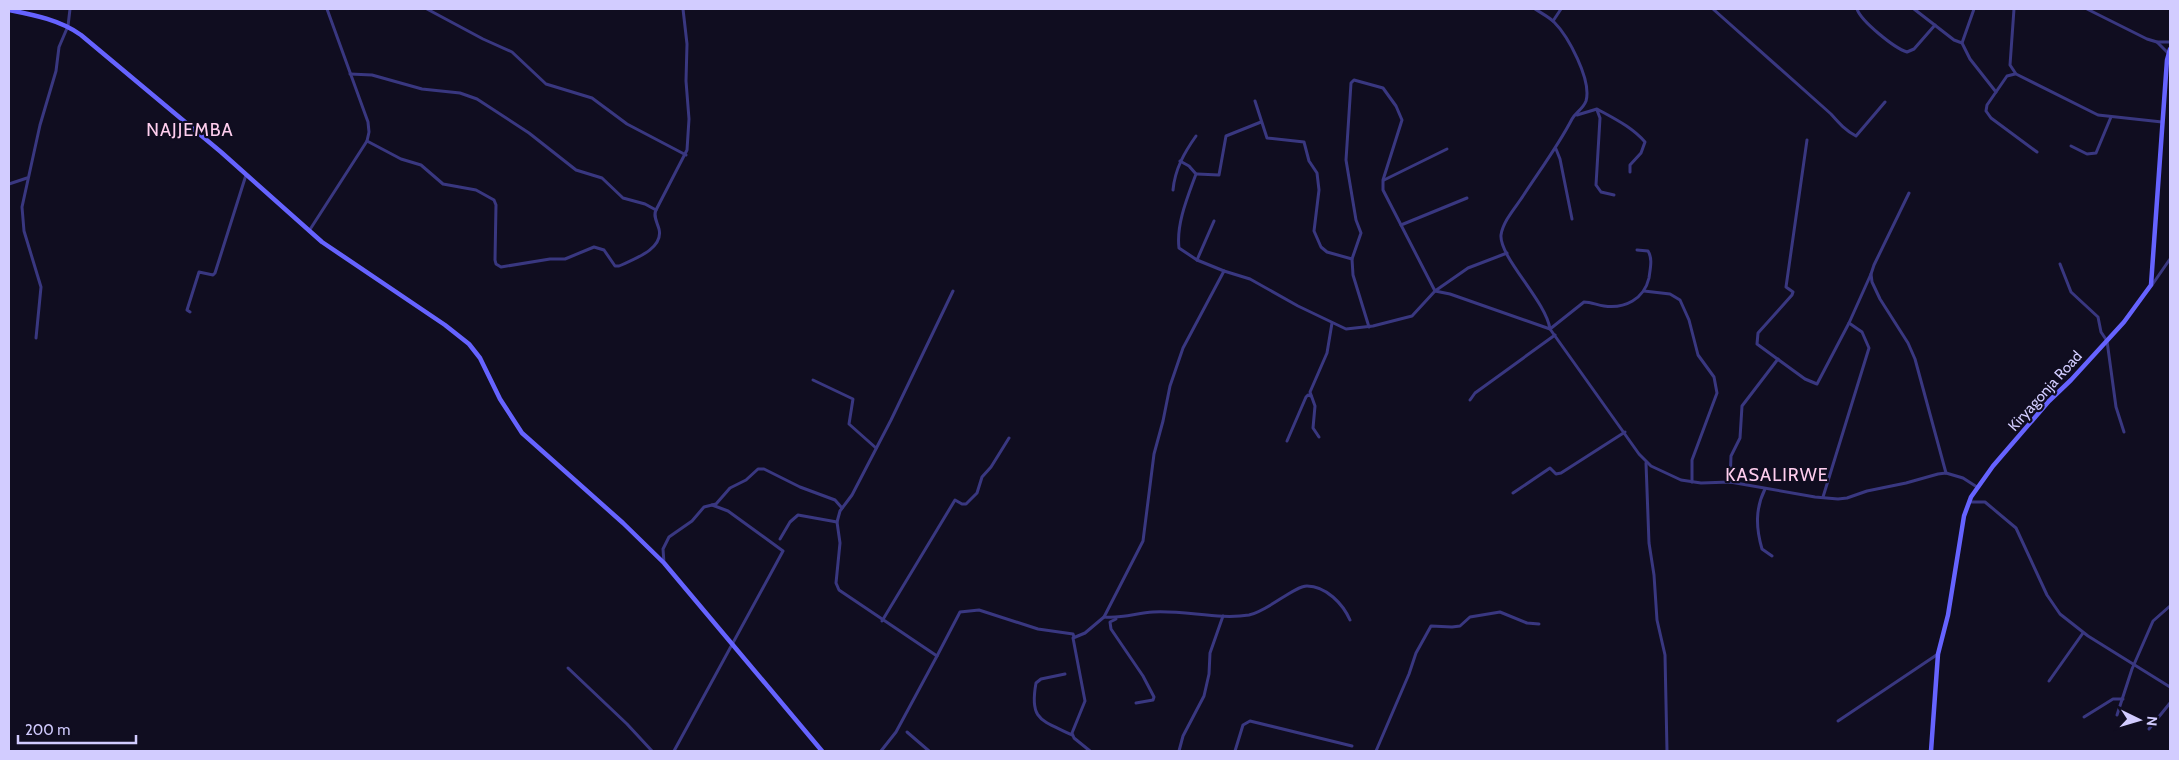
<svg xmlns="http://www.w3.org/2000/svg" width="2179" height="760" viewBox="0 0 2179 760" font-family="Cabin,sans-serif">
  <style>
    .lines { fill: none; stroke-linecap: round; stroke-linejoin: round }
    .street { stroke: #393780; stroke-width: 3 }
    .secondary { stroke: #6663ff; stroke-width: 4.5 }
    .labels { text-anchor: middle; stroke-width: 4.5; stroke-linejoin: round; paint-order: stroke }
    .street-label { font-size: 15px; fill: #d2ccff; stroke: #100d20 }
    .quarter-label { font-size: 18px; letter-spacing: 1px; fill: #ffceee; stroke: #100d20 }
  </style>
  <rect width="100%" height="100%" fill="#100d20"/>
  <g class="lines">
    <g class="street">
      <path d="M427 9 483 39 512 52 546 84 592 98 627 124 686 155"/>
      <path d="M1535 9C1541 13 1549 17 1554 22 1568 36 1592 80 1586 101 1583 109 1576 112 1572 119 1558 146 1540 170 1523 196 1516 207 1503 221 1501 235 1499 257 1546 301 1550 329L1639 454 1651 466 1681 480 1701 483 1730 482 1815 497 1838 499 1847 498 1867 491 1906 483 1938 474 1946 473 1963 478 1977 487"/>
      <path d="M1713 9 1831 114C1839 123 1845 130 1856 136L1885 102"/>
      <path d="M1857 9C1861 21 1894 48 1907 52L1914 49 1935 25"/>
      <path d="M1914 9 1954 40 1962 43 1970 59 1996 92"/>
      <path d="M2014 9 2010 65 2016 74 2098 115 2162 122"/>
      <path d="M2087 9 2147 39 2157 42H2170"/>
      <path d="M1553 21 1561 9"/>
      <path d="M2157 42 2168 53"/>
      <path d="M1962 43 1974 9"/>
      <path d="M350 74 372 75 422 89 460 93 477 99 529 133 576 170 602 178 623 198 645 204 656 210 687 150 689 119 686 81 687 44 683 9"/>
      <path d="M2015 74 2007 76 1987 105 1986 111 1991 118 2037 152"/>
      <path d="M1255 101 1267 138 1304 142 1309 161 1317 173 1319 190 1314 231 1321 247 1327 252 1352 259 1353 275 1369 327"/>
      <path d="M1597 110 1600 118 1596 185 1601 192 1614 195"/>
      <path d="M1577 115 1597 109C1615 119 1632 127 1645 142L1641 153 1630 165V172"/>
      <path d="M1807 140 1786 287 1793 292 1792 295 1758 333 1757 344 1805 379 1817 384 1849 323 1871 274"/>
      <path d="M367 141 401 159 421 165 443 184 476 190 494 200 496 205 495 260 496 264 501 267 550 259H565L594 247 604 250 615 266H619C634 259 664 249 659 229 657 222 653 216 656 210"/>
      <path d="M2071 146 2087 154 2096 153 2111 117"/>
      <path d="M1556 149 1560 159 1572 219"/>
      <path d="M1180 161 1189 166 1196 174C1188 196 1176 224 1179 248L1197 260 1224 271"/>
      <path d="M1197 174 1219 175 1226 136 1261 122"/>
      <path d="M1384 180 1447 149"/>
      <path d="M9 184 27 178"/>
      <path d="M1173 190C1175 169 1184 153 1196 136"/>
      <path d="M1909 193 1874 265 1871 274 1872 282 1880 299 1908 343 1915 359 1946 473"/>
      <path d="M1401 225 1467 198"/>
      <path d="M309 231 367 141 369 132 368 122 327 9"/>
      <path d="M1352 259 1361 233 1356 220 1346 160 1351 83 1354 80 1383 88 1396 106 1402 120 1383 180V190L1435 291 1468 268 1507 253"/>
      <path d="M1197 260 1214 221"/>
      <path d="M2060 264 2071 292 2098 317 2101 332 2107 341 2116 407 2124 432"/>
      <path d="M2152 285 2170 259"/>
      <path d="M1644 291 1670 294 1680 300 1689 320 1698 355 1714 377 1717 393 1692 460V482"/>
      <path d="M190 312 187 310 199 272 213 275 215 273 246 175"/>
      <path d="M36 338 41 287 24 231 22 207 40 125 56 71 59 47 68 26 70 9"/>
      <path d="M813 380 853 399 849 424 876 448"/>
      <path d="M1470 400 1475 393 1555 335"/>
      <path d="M1319 437 1313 428 1315 406 1310 392 1327 353 1332 323"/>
      <path d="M1287 441 1306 397 1308 395 1311 396"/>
      <path d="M1646 463 1649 543 1654 575 1657 620 1665 655 1667 751"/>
      <path d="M1730 482 1731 456 1740 438 1742 406 1778 359"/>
      <path d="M1765 489C1755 509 1756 528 1762 549L1772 556"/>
      <path d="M1513 493 1550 468 1556 474 1561 473 1625 432"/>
      <path d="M1823 497 1869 348 1862 332 1849 323"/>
      <path d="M1969 502H1985L2016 528 2047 595 2060 614 2088 636 2170 687"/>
      <path d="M780 539 790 522 798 515 837 522"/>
      <path d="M664 563 663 549 669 537 692 521 704 507 716 504 730 488 746 480 758 469H764L800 487 835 500 842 508"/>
      <path d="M1104 617C1121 619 1137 613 1153 612 1185 610 1218 620 1249 615 1268 611 1294 586 1307 586 1326 586 1343 604 1350 620"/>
      <path d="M1116 619 1110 622 1111 629 1143 676 1154 697 1153 700 1136 703"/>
      <path d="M882 621 955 500 962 504H966L977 493 982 477 991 467 1009 438"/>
      <path d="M937 656 960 612 979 610 1038 629 1073 634 1074 637"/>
      <path d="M568 668 627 724 652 751"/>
      <path d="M1065 674 1041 679 1036 683C1029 721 1042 720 1072 735"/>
      <path d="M2049 681 2083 633"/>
      <path d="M2117 715 2132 669 2153 621 2170 606"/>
      <path d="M2084 717 2113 699H2123"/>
      <path d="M1838 721 1938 654"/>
      <path d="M2149 729 2170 703"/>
      <path d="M907 732 929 751"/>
      <path d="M674 751 783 551 728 511 712 505"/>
      <path d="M881 751 896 732 937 656 839 590 836 583 840 543 837 522 840 511 852 495 891 420 953 291"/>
      <path d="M1090 751 1074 738 1072 733 1085 701 1073 638 1085 633 1104 617 1143 541 1154 454 1163 421 1170 386 1183 348 1224 271 1250 279 1298 306 1346 329 1373 326 1412 316 1435 291 1450 294 1550 329 1584 302C1591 302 1597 305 1604 306 1625 309 1644 299 1649 278 1650 269 1653 259 1648 251L1637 250"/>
      <path d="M1179 751 1183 736 1204 696 1209 674 1210 653 1223 616"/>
      <path d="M1235 751 1243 725 1250 721 1352 746"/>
      <path d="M1376 751 1409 674 1416 653 1431 626 1452 627 1460 626 1470 617 1500 612 1527 623 1539 624"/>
    </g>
    <g class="secondary">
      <path d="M9 10C34 15 60 20 81 35L221 152 322 242 445 325 469 344 480 358 500 399 522 433 623 523 664 563 822 751"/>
      <path d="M1931 751 1938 654 1948 615 1964 516 1971 497 1993 466 2049 401 2071 380 2124 322 2151 285 2167 60 2170 49"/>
    </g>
  </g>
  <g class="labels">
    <g class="street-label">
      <text transform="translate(2045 391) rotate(-48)" y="5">Kiryagonja Road</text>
    </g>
    <g class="quarter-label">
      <text x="190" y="136">NAJJEMBA</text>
      <text x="1777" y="481">KASALIRWE</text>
    </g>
  </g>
  <rect width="2179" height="760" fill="none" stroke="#d2ccff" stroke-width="20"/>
  <g transform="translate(2139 720) rotate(95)" stroke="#100d20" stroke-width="4" paint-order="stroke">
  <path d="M0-4L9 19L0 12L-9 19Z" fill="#d2ccff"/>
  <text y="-8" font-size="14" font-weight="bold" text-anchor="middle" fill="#d2ccff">N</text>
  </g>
  <path d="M18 735v8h118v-8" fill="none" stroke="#d2ccff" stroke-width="2.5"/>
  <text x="25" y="735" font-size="15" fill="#d2ccff" stroke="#100d20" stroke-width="4" paint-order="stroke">200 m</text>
</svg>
